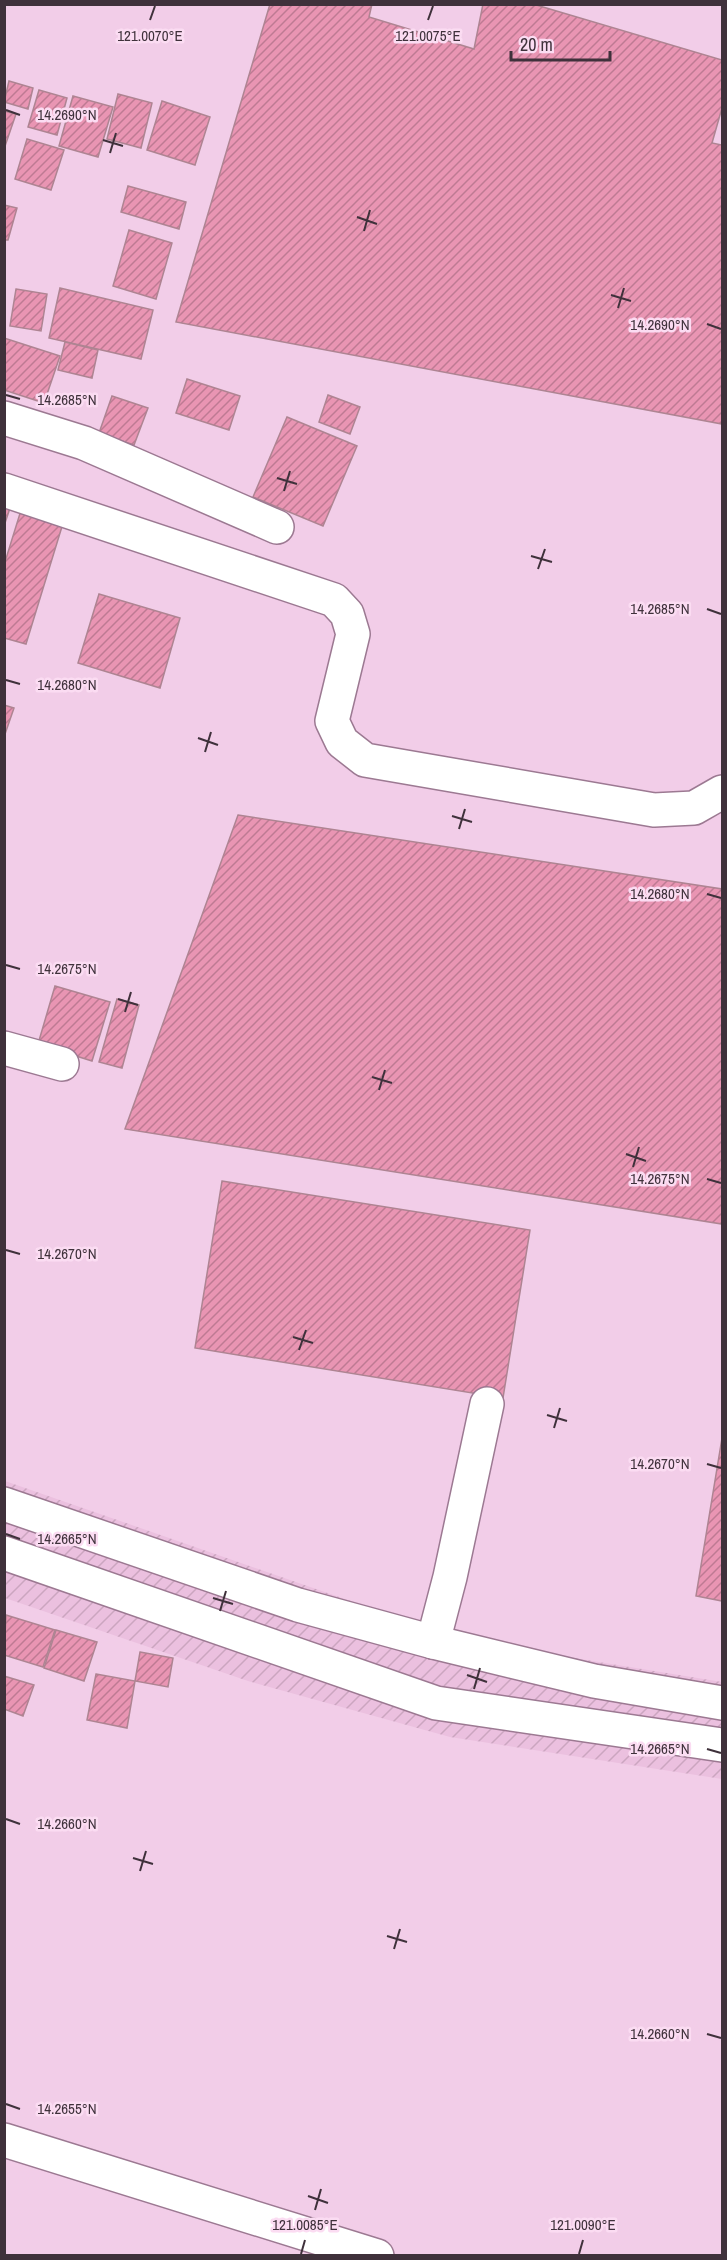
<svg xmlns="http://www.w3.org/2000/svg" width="727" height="2260" viewBox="0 0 727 2260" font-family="'Archivo Narrow',sans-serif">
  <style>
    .industrial { fill: url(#industrial-furrows) }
    .building { fill: url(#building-hatch); stroke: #ae8492; stroke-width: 1.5 }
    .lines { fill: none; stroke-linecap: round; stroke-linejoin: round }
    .minor-casing { stroke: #9c7992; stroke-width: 36 }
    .minor { stroke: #fff; stroke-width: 33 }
    .ticks { fill: none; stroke: #3f313b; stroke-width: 2 }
    .ticks-label { font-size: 15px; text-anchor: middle; fill: #3f313b; stroke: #fbdcf2; stroke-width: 5; stroke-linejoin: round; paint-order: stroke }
  </style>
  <defs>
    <pattern id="industrial-furrows" width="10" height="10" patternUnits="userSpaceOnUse" patternTransform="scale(1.5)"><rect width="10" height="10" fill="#ebc0df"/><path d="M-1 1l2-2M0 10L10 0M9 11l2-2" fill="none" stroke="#cba5c0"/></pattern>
    <pattern id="building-hatch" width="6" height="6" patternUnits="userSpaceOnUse" patternTransform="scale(1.5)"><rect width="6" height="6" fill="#e995b3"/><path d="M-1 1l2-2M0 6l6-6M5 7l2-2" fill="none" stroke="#be7a93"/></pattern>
  </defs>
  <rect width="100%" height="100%" fill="#f2cde8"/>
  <path class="industrial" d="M5 1481 463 1640 722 1682V1779L450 1737 248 1681 5 1598Z"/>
  <g class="building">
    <path d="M270 4H372L369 17 474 49 483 4H533L722 60V108L712 143 722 145V424L176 322Z"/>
    <path d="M9 81 33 88 28 109 4 102Z"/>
    <path d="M39 90 67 98 57 135 28 127Z"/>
    <path d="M118 94 152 103 141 148 107 139Z"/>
    <path d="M73 96 113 107 98 157 59 146Z"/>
    <path d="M162 101 210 117 195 165 147 150Z"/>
    <path d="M4 111 16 114 4 149Z"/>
    <path d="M27 139 64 150 51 190 15 179Z"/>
    <path d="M128 186 186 202 179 229 121 212Z"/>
    <path d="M4 205 17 208 8 240H4Z"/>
    <path d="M129 230 172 243 156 299 113 286Z"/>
    <path d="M60 288 153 310 141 359 49 338Z"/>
    <path d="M16 289 47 294 41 331 10 326Z"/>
    <path d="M4 338 60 356 44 403 4 390Z"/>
    <path d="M65 342 98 350 92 378 58 370Z"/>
    <path d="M187 379 240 396 229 430 176 413Z"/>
    <path d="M328 395 360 407 350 434 319 422Z"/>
    <path d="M112 396 148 408 134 445 99 433Z"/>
    <path d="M287 417 357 446 323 526 253 497Z"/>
    <path d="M4 507 10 508 4 526Z"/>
    <path d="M22 507 64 520 26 644 4 638V565Z"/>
    <path d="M99 594 180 618 160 688 78 663Z"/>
    <path d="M4 705 14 708 4 737Z"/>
    <path d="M238 815 722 889V1224L125 1129Z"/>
    <path d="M55 986 110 1002 92 1061 38 1044Z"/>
    <path d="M117 999 139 1005 122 1068 99 1062Z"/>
    <path d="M222 1181 530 1230 503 1398 195 1348Z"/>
    <path d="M722 1438V1601L696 1596Z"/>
    <path d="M6 1615 55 1630 43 1667 4 1655Z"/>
    <path d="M56 1630 97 1642 84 1681 44 1668Z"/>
    <path d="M140 1652 173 1658 168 1687 135 1681Z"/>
    <path d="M96 1674 135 1681 127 1728 87 1720Z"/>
    <path d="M4 1676 34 1685 23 1716 4 1709Z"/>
  </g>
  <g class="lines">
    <g class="minor-casing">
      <g id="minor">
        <path d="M4 418 84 443 277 527"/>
        <path d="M4 490 334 600 347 614 353 634 332 721 342 742 365 760 654 810 694 808 722 792"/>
        <path d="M4 1048 62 1064"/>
        <path d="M4 1504 298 1605 433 1642 594 1681 722 1703"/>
        <path d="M4 1553 436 1703 722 1745"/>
        <path d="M433 1642 450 1577 487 1404"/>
        <path d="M4 2140 377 2256"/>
      </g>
    </g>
    <use href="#minor" class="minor"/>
  </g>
  <path class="ticks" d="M150 20 155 6M428 20 433 6M6 110 20 115M103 140 123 146M110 153 116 133M357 217 377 224M364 231 370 210M611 295 631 301M618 308 624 288M707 324 721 329M6 395 20 399M277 478 297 484M284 491 290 471M531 556 552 562M538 569 545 549M707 609 721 614M6 680 20 684M198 738 218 745M205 752 211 732M452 816 472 822M459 829 465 809M707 894 721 898M6 965 20 969M118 999 138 1005M125 1012 131 992M372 1077 392 1083M379 1090 385 1070M626 1154 646 1161M633 1167 639 1147M707 1179 721 1183M6 1250 20 1254M293 1337 313 1343M299 1350 306 1330M547 1415 567 1421M554 1428 560 1408M707 1464 721 1468M6 1534 20 1539M213 1598 233 1604M220 1611 226 1591M467 1675 487 1682M474 1689 480 1668M707 1749 721 1753M6 1819 20 1824M133 1858 153 1864M140 1871 146 1851M387 1936 407 1942M394 1949 400 1929M707 2034 721 2038M6 2104 20 2109M308 2196 328 2203M315 2210 321 2189M301 2254 305 2240M579 2254 583 2240"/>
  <g class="ticks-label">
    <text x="150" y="41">121.0070°E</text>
    <text x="428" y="41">121.0075°E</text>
    <text x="67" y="120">14.2690°N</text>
    <text x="660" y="330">14.2690°N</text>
    <text x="67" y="405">14.2685°N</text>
    <text x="660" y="614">14.2685°N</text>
    <text x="67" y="690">14.2680°N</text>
    <text x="660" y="899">14.2680°N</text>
    <text x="67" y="974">14.2675°N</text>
    <text x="660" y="1184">14.2675°N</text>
    <text x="67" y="1259">14.2670°N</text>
    <text x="660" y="1469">14.2670°N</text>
    <text x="67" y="1544">14.2665°N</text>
    <text x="660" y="1754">14.2665°N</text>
    <text x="67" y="1829">14.2660°N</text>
    <text x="660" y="2039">14.2660°N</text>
    <text x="67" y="2114">14.2655°N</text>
    <text x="305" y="2230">121.0085°E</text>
    <text x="583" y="2230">121.0090°E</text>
  </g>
  <rect width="727" height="2260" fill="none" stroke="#3f313b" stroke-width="12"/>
  <path d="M511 51v9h99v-9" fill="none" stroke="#3f313b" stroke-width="3"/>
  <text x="520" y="51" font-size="18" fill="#3f313b" stroke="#fbdcf2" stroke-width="4.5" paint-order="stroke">20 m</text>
</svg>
